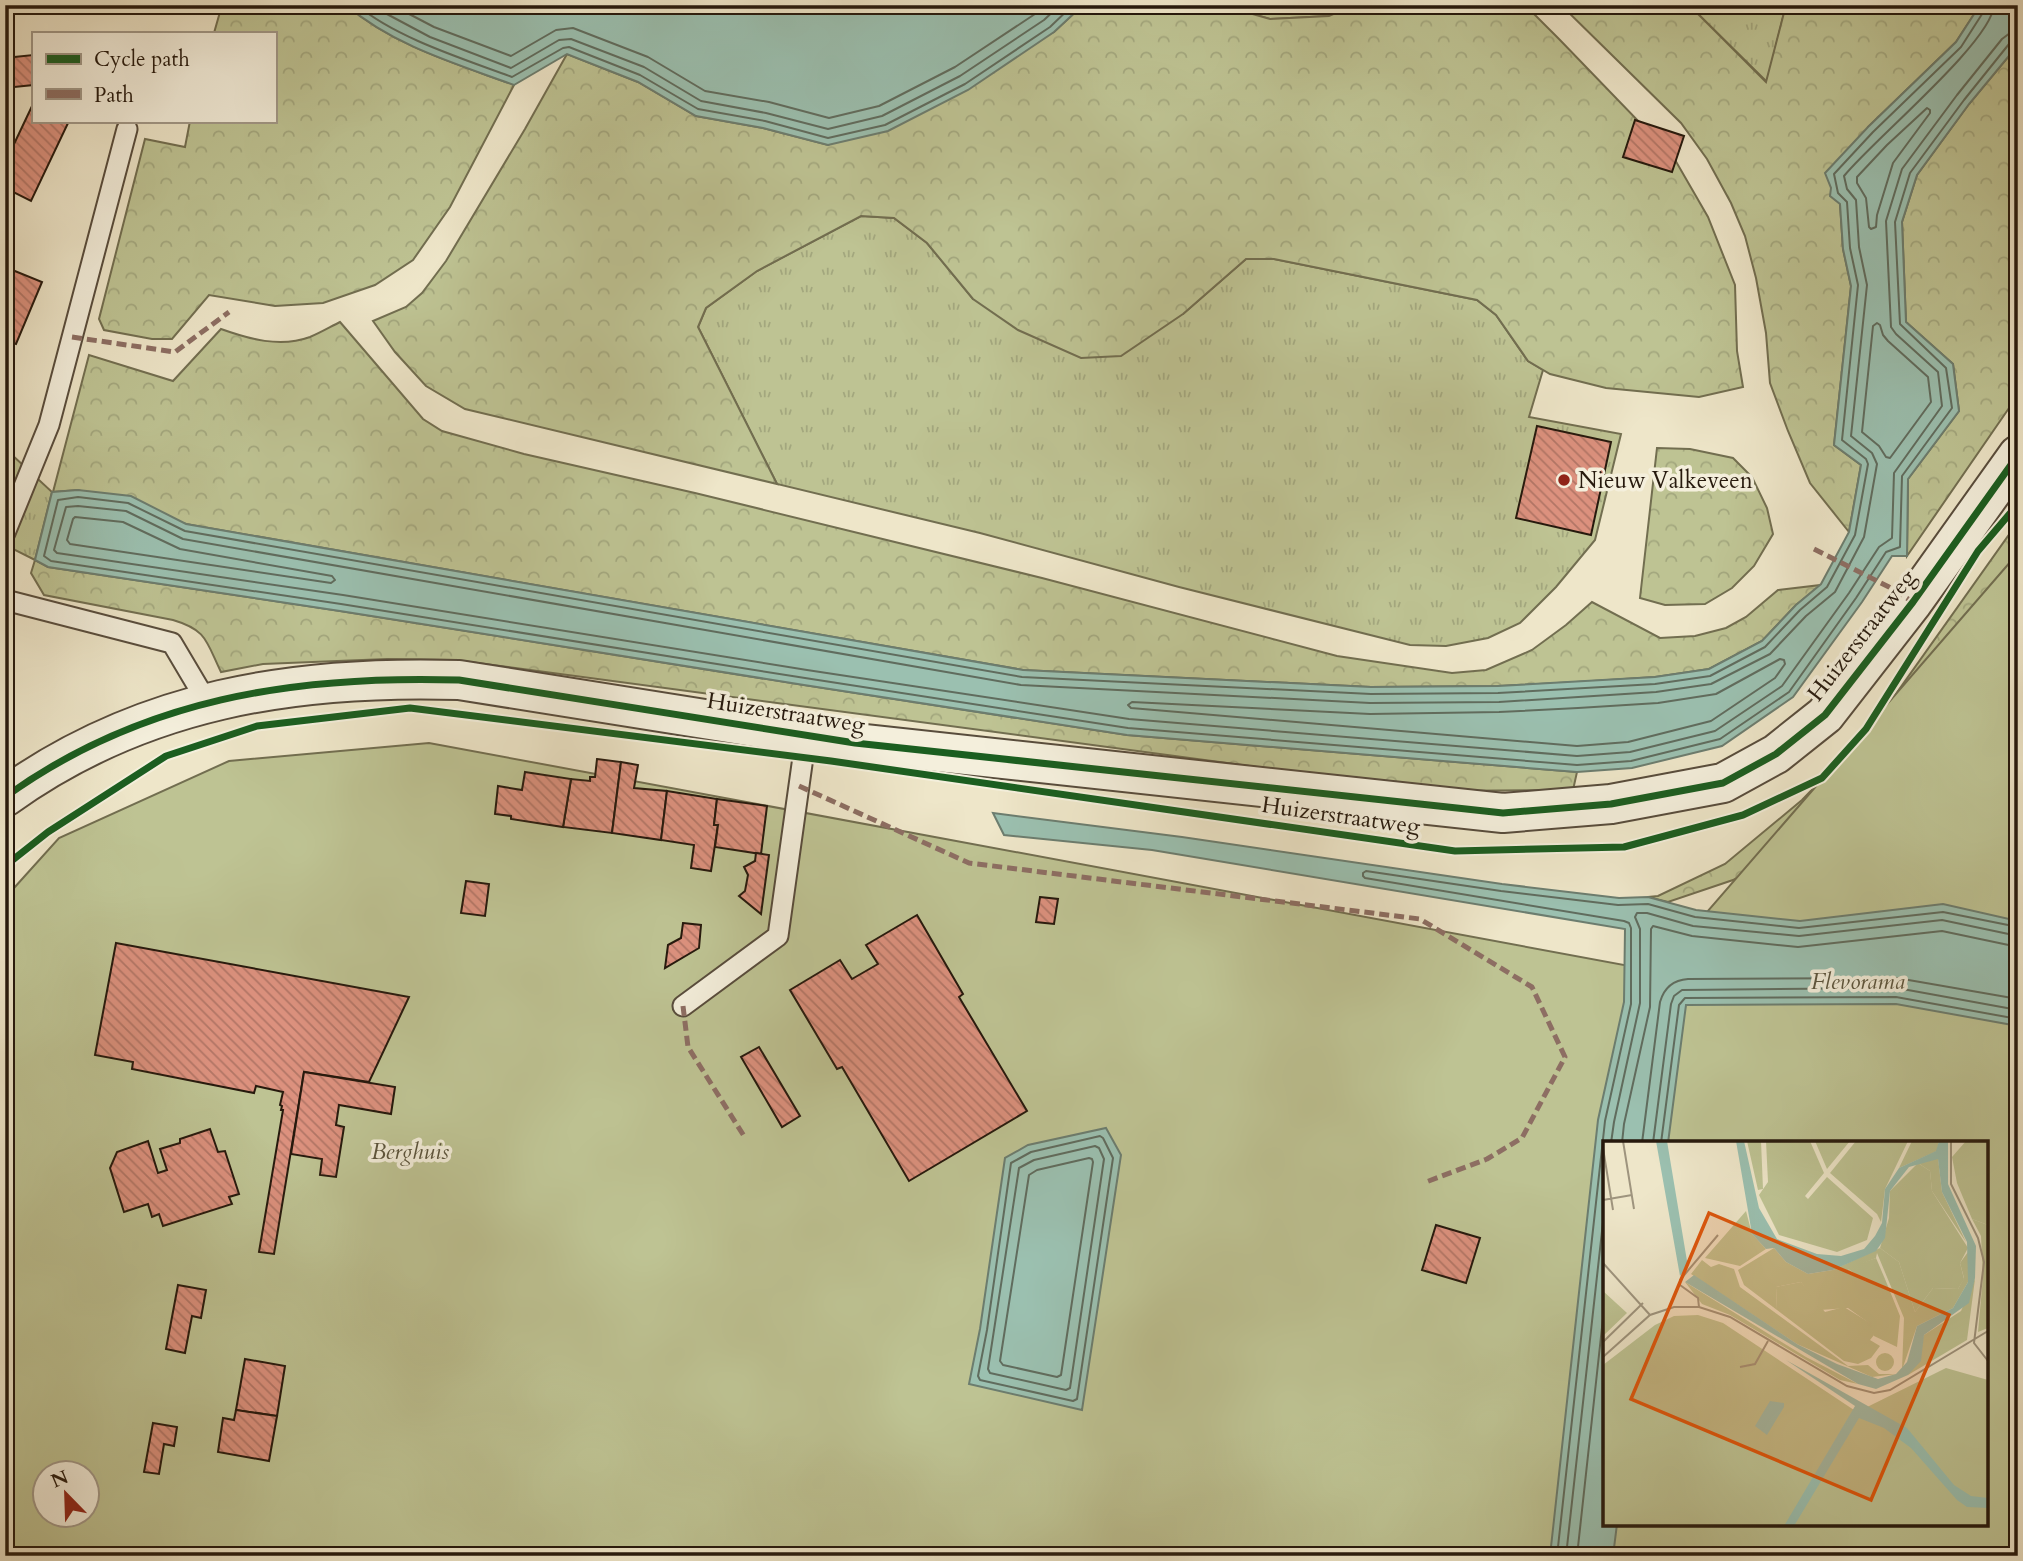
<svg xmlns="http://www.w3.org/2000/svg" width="2023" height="1561" viewBox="0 0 2023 1561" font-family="Cardo,serif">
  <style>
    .grass { fill: url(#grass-tufts); stroke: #726e50; stroke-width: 2 }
    .forest { fill: url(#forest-crowns); stroke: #726e50; stroke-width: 2 }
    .green { fill: #bec393; stroke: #726e50; stroke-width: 2; fill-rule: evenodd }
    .water { fill: #9bc0b0; stroke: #6c7d6f; stroke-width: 2 }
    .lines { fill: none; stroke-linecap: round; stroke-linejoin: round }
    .shore { stroke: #606c5e; stroke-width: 2 }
    .building { fill: url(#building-back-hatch); stroke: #26190d; stroke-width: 2 }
    .service-casing { stroke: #584c3c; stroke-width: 23 }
    .tertiary-casing { stroke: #584c3c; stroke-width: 42 }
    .service { stroke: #f4efdc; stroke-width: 19 }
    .tertiary { stroke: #f4efdc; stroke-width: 38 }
    .quiet { stroke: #8d6e63; stroke-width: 5; stroke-dasharray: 10 5; stroke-linecap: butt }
    .cycleway-casing { stroke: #f4efdc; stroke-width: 11 }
    .cycleway { stroke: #1b5e20; stroke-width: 7 }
    .poi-dot { fill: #8f2418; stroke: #f4efdc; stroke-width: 2.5 }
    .labels { text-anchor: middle; stroke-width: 7; stroke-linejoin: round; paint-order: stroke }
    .poi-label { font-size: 23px; fill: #26190d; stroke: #f4efdc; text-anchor: start }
    .street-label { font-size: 23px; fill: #26190d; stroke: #f4efdc }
    .park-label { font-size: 23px; font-style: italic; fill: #5b543c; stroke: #f4efdc }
    .inset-road { fill: none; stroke: #9e947e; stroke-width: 2 }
    .view { fill: #de560c; fill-opacity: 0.15; stroke: #de560c; stroke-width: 3.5 }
    .inset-edge { fill: none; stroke: #26190d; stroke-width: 3.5 }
  </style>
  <defs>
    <pattern id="grass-tufts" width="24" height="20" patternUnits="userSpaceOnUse" patternTransform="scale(1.75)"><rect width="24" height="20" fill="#bec393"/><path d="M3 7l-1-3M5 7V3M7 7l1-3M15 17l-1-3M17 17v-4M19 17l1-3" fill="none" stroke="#a3a77e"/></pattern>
    <pattern id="forest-crowns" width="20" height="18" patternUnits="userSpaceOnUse" patternTransform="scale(1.75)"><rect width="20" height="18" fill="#bec393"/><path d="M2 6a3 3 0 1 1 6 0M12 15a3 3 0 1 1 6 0" fill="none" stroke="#a3a77e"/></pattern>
    <pattern id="building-back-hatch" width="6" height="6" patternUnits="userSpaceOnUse" patternTransform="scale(1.75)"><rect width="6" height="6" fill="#dc917e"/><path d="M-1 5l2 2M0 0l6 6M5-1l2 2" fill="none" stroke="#b27666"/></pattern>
  </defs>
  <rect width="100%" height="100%" fill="#eee6c9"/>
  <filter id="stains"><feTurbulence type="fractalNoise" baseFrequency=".00286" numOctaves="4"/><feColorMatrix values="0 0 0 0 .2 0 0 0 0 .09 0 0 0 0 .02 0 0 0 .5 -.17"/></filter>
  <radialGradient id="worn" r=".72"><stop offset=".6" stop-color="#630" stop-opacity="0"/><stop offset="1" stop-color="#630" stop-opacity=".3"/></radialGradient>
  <g class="grass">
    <path d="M1221 5H1354L1329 16 1270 19Z"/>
    <path d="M1689 5H1786L1767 82Z"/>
    <path d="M861 216 894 218 927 243 973 299 1183 314 1246 259H1274L1477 300 1496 315 1528 361 1543 370 1529 417 1621 434 1595 540 1556 587 1520 623 1488 638 1446 646 1410 645 1179 587 980 533 777 484 698 327 706 308 757 271Z"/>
    <path d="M11 454 52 492 35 560 5 545V470Z"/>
  </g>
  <g class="forest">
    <path d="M222 5H346C394 46 457 64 514 85L450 207 413 260 375 285 323 303 275 306 209 295 172 339H152L104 330 99 319 145 139 185 147 190 121H275V33H214Z"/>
    <path d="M1083 5H1221L1270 19 1329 16 1354 5H1525L1559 39 1674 158 1708 217 1735 285 1737 351 1743 387 1699 397 1606 388 1550 374 1528 361 1496 315 1477 300 1274 259H1246L1183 314 1121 356 1081 358 1018 330 973 299 927 243 894 218 861 216 757 271 706 308 698 327 777 484 465 409 426 386 395 352 373 321 406 307 422 293 446 261 525 129 567 54 638 82 696 116 763 128 828 145 1054 32Z"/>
    <path d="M1561 5H1689L1766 82 1786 5H1980L1956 42 1868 127 1840 204 1843 249 1851 286 1834 445 1861 465 1849 532 1810 483 1788 431 1770 383 1766 333 1756 278 1745 236 1731 203 1707 159 1681 123Z"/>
    <path d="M2018 45V395L1907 556 1908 479 1959 411 1953 364 1906 322 1902 222 1917 175 1969 104Z"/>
    <path d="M340 322 423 419 442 431 524 454 695 493 1042 578 1337 656 1452 673 1486 670 1532 650 1566 625 1592 602 1660 638 1695 636 1726 628 1746 617 1778 590 1821 585 1796 605 1762 641 1709 669 1655 677 1576 682 1498 686 1371 687 1023 670 186 524 78 490 53 492 89 355 173 381 221 329C249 339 280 348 310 337 320 333 330 327 340 322Z"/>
    <path d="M1657 448 1690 449 1733 458 1752 477 1767 508 1773 534 1754 566 1732 588 1705 604 1665 605 1640 598Z"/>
    <path d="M2018 522V612L1804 840 1733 880 1668 902 1648 897 1658 896 1725 864 1802 800 1871 729Z"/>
    <path d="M35 560 48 567 340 611 804 685 1127 735 1577 772 1573 790 1437 791 455 660 387 659 263 664 221 672C206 641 207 630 173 620L44 595 31 573Z"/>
  </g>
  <path class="green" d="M2018 553V1556H1586L1605 1524H1986V1143H1605L1575 1556H5V898L59 838 229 761 429 743 1656 971ZM46 1474H88V1516H46Z"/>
  <g class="water">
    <path d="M346 5H1083L1054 32 968 90 888 131 828 145 763 128 696 116 638 82 567 54 514 85C457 64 394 46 346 5Z"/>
    <path d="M1980 5H2018V45L1969 104 1917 175 1902 222 1906 322 1953 364 1959 411 1908 479 1907 556H1892L1862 602 1793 697 1722 746 1632 768 1577 772 1127 735 804 685 340 611 48 567 35 560 52 492 78 490 131 496 186 524 1023 670 1371 687 1498 686 1655 677 1709 669 1762 641 1796 605 1821 584 1849 532 1861 465 1834 445 1851 286 1843 249 1840 204 1830 196 1831 188 1825 173 1868 127 1956 42Z"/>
    <path d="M993 813 1182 837 1502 884 1619 898 1648 897 1696 910 1800 921 1943 904 2018 921V1026L1896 1004 1686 1005 1668 1143H1605V1524H1617L1613 1556H1550L1598 1120 1624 1002 1625 929 1152 850 1004 835Z"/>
    <path d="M1106 1128 1121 1155 1082 1410 969 1384 980 1329 1005 1158 1028 1145Z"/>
  </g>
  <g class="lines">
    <g class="shore">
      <path d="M357 5C396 38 464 59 512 77L563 48 569 47 640 75 698 109 765 121 828 138 885 125 965 84 1050 27 1073 5"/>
      <path d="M370 5 430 37 511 68 559 40 571 39 644 67 701 101 766 113 828 129 882 116 960 76 1044 20 1060 5"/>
      <path d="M392 5 434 27 511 56 556 30 573 28 648 57 705 91 769 102 829 118 879 106 955 67 1038 12 1045 5"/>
      <path d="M1985 5 1984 11 1961 47 1873 132 1834 174 1838 193 1847 202 1850 248 1858 285 1842 440 1866 459 1868 464 1855 535 1827 587 1800 610 1765 647 1710 676 1655 684 1498 693 1371 694 1022 677 185 531 128 503 78 497 58 500 44 556 51 561 341 604 805 678 1128 728 1577 765 1631 761 1720 739 1789 692 1856 598 1886 552 1900 547 1902 476 1952 408 1946 368 1900 324 1895 222 1910 173 1964 100 2009 44 2018 41"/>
      <path d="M1994 5C1992 42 1873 140 1844 176L1847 189 1856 200 1859 247 1867 285 1851 436 1872 453 1877 464 1864 537 1835 592 1806 616 1770 654 1711 684 1656 692 1499 702 1370 703 1021 685 183 539 126 511 78 506 66 507 54 550 57 553 343 595 807 670 1129 719 1577 756 1630 752 1715 731 1782 686 1849 593 1879 547 1892 538 1894 473 1942 406 1938 372 1896 334 1891 327 1886 221 1902 169 1957 95 2002 39 2010 33 2018 32"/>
      <path d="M1927 108 1930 110V113L1893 163 1877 215 1876 227 1871 229 1869 227 1866 198 1857 183V177L1887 145Z"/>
      <path d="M1877 323 1880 325 1883 335 1888 341 1928 377 1931 402 1890 458 1886 457 1879 446 1862 432 1873 326Z"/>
      <path d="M75 517 123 522 180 549 332 576 335 580 331 583 70 544 67 540 73 519Z"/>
      <path d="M1780 659 1784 660 1785 664 1775 678 1711 721 1628 742 1577 746 1131 708 1128 705 1132 702 1370 714 1499 712 1578 708 1658 703 1716 694Z"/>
      <path d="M1100 1136 1103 1138 1113 1158 1077 1399 1073 1401 980 1380 978 1376 987 1330 1011 1163 1031 1152Z"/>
      <path d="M1611 1143 1614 1122 1640 1003V929L1635 917 1637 913H1647L1693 926 1799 936 1942 920 2018 936"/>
      <path d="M1622 1143 1624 1124 1650 1007 1651 929 1653 926 1692 936 1798 947 1942 931 2018 947"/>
      <path d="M1642 1143 1660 1002C1664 988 1673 980 1688 979L1897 978 2018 999"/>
      <path d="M1653 1143 1671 1004 1674 996 1682 990 1897 988 2018 1010"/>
      <path d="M1661 1143 1679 1005 1685 998 1896 997 2018 1019"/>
      <path d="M1095 1146 1099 1148 1104 1159 1070 1388 1066 1390 990 1373 988 1369 1019 1168 1034 1160Z"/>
      <path d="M1089 1158 1092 1159 1093 1162 1061 1375 1057 1377 1003 1365 1000 1361 1029 1175 1037 1170Z"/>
      <path d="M1557 1556 1605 1121 1631 1004V928L1629 923 1624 921 1365 878 1363 876V873L1366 871 1501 891 1618 905 1648 904 1695 917 1799 928 1943 912 2018 927"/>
      <path d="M1566 1556 1605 1204"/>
      <path d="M1577 1556 1605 1300"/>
    </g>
  </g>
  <g class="building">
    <path d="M33 55V85L5 88V58Z"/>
    <path d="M33 104V121H69L31 201 5 188V163Z"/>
    <path d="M1635 120 1684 136 1672 172 1623 157Z"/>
    <path d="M5 267 42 282 16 344 5 340Z"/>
    <path d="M1537 426 1611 442 1591 535 1516 518Z"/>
    <path d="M597 759 621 762 612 833 563 827 571 779 590 781V777H595Z"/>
    <path d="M621 762 638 765 634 788 667 791 661 840 612 833Z"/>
    <path d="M525 772 571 779 563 827 511 819V816L495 814 498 786 522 790Z"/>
    <path d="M667 791 717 799 714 825H718L711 871 691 868 694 845 661 840Z"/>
    <path d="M717 799 767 806 761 854 715 847 718 825H714Z"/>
    <path d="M756 853 769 855 761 914 739 896 745 891 748 875 744 867 755 861Z"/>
    <path d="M466 881 489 884 485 916 461 913Z"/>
    <path d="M1040 897 1058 899 1054 924 1036 922Z"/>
    <path d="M917 915 963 994 959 997 1027 1111 909 1181 842 1067 837 1069 790 990 840 960 852 979 878 964 866 945Z"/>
    <path d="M683 923 701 925 699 948 665 968 668 945 681 938Z"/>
    <path d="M116 943 409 997 369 1082 304 1072 274 1254 259 1252 283 1110H281L282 1106 280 1105 283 1092 256 1086 254 1093 132 1069 133 1062 95 1055Z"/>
    <path d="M759 1047 800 1116 782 1127 741 1057Z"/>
    <path d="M304 1072 395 1087 391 1114 339 1105 336 1125 344 1127 336 1177 320 1175 322 1159 291 1154Z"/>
    <path d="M210 1129 218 1152 225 1151 239 1194 229 1197 232 1204 163 1226 159 1214 152 1217 148 1204 124 1212 110 1168 117 1152 148 1141 158 1173 167 1170 160 1149 180 1143V1139Z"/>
    <path d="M1436 1225 1480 1238 1466 1283 1422 1270Z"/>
    <path d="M178 1285 206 1290 201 1318 192 1316 185 1353 166 1349Z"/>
    <path d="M245 1359 285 1366 277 1416 236 1410Z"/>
    <path d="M236 1410 277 1416 269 1461 218 1452 223 1418 234 1420Z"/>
    <path d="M153 1423 177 1427 174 1446 164 1444 159 1474 144 1472Z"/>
  </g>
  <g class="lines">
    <g class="service-casing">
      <g id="service">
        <path d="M5 533 49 425 127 129"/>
        <path d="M5 600 172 643 207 702"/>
        <path d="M683 1006 778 936 803 757 805 735"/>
      </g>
    </g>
    <g class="tertiary-casing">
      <path id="tertiary" d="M5 797C141 699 294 675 459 680L855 743 1503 813 1611 804 1723 783 1776 754 1825 715 1913 602 2018 455"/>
    </g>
    <use href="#service" class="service"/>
    <use href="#tertiary" class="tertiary"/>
    <g class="quiet">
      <path d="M72 337 175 352 229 312"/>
      <path d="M1814 549 1889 587 1913 602"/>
      <path d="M799 786 969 863 1420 919 1532 987 1565 1057 1522 1138 1487 1159 1426 1182"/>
      <path d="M683 1006 688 1047 744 1136"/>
    </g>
    <g class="cycleway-casing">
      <g id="cycleway">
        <path d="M5 797C141 699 294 675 459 680L855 743 1503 813 1611 804 1723 783 1776 754 1825 715 1913 602 2018 455"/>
        <path d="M5 866 48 832 166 756 257 726 410 708 831 761 1455 851 1624 847 1743 815 1822 778 1866 729 1978 551 2018 504"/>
      </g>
    </g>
    <use href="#cycleway" class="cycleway"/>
  </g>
  <circle class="poi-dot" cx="1564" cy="480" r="7"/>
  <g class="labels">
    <g class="poi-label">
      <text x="1578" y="488">Nieuw Valkeveen</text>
    </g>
    <g class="street-label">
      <text transform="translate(1861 635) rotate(-52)" y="8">Huizerstraatweg</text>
      <text transform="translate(786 712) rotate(9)" y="8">Huizerstraatweg</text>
      <text transform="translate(1341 815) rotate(8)" y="8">Huizerstraatweg</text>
    </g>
    <g class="park-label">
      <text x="1858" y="989">Flevorama</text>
      <text x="410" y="1159">Berghuis</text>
    </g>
  </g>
  <g transform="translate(1603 1141)">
    <rect width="385" height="385" fill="#eee6c9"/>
    <path d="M363 0H385V84L369 78 354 42 349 16ZM315 22 327 30 329 50 365 107 357 122 361 138 355 148 330 147 312 171 296 121 277 107 286 77 287 50ZM273 117 282 138 278 140 263 141 244 127ZM198 141 222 171 241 166 267 182 271 194 267 199 277 205 268 217 255 223 241 220 174 169 173 146Z" fill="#bec393"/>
    <path d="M144 0H158L160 48 155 49ZM163 0H207L221 32 202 55 205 58 224 36 270 77 264 99 234 111 176 94 156 54 165 41ZM212 0H247L224 28ZM253 0H305L282 48 278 81 274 73 227 32ZM309 0H336L334 10 296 27ZM335 17 339 51 363 101 329 50 327 30 315 22ZM143 70 149 93 163 108 137 125 102 117ZM369 78 385 84V187L375 191 380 136 378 95ZM171 107 183 121 205 133 230 129 277 107 296 121 312 171 330 147 355 148 361 137 357 122 365 111V141L350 167 314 185 299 229 301 177 274 112 273 117 245 128 263 141 282 138 297 175 294 206 271 195 266 182 245 167 217 169 198 141 173 146 174 169 141 144 135 129ZM99 119 108 126 116 123 131 128 137 146 245 225 265 224 276 233H293L269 236 194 203 88 133ZM372 138 364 199 305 234 321 194 358 170ZM82 141 203 216 255 243 237 239 127 174 99 163ZM0 150 24 172 0 195ZM273 221a9 9 0 1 1 18 0a9 9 0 1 1-18 0Z" fill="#bec393"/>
    <path d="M95 174 120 182 254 271 343 227 385 239V385H0V224L52 184 71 175Z" fill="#bec393"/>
    <path d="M53 0H64L85 126 77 135ZM133 0H141L156 67 174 98 214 113 238 115 261 108 272 95 279 82 282 48 296 27 333 10 336 0H345V43L373 105 372 137 366 162 321 194 318 220 305 234 273 248 255 243 82 141 91 134 194 203 234 223 275 238 293 233 304 221 314 185 350 167 365 141 364 101 339 51 335 18 306 26 287 50 282 97 273 110 230 129 205 133 183 121 171 107 163 108 149 93ZM183 219 304 287 351 344 368 355 385 357V367L364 366 354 359 308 307 281 287 256 277 191 385H181L252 265ZM167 260 181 262V266L164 294 152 285Z" fill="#9bc0b0"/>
    <path class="inset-road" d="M20 0 31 68M348 0V43L375 97 381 121 371 202 385 220M0 7 10 69M0 59 29 54M0 122 47 174M96 166 95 157 77 144V139L115 94M0 201 40 162M0 216 47 174 71 166H96L127 176 244 245 271 252 287 249 385 190M137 226 152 223 165 200"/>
    <path class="view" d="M106 72 346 174 268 359 28 258Z"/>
    <rect width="385" height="385" class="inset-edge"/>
  </g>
  <rect width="2023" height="1561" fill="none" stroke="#eee6c9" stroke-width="28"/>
  <rect x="7" y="7" width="2009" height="1547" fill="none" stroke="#26190d" stroke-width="3.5"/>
  <rect x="14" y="14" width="1995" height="1533" fill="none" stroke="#26190d" stroke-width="2"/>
  <rect x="32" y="32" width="245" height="91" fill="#f4efdc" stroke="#a29989" stroke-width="2"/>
  <rect x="46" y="54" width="35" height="10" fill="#1b5e20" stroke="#a29989" stroke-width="2"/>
  <text x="94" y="66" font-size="21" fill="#26190d">Cycle path</text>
  <rect x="46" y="89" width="35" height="10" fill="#8d6e63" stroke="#a29989" stroke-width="2"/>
  <text x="94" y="102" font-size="21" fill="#26190d">Path</text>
  <g transform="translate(66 1494) rotate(337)"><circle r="33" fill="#f4efdc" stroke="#a29989" stroke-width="2"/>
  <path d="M0-5L12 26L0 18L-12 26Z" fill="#8f2418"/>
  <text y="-10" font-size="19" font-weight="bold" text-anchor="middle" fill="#26190d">N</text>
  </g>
  <rect width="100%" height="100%" filter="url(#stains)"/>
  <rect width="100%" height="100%" fill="url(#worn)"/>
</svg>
